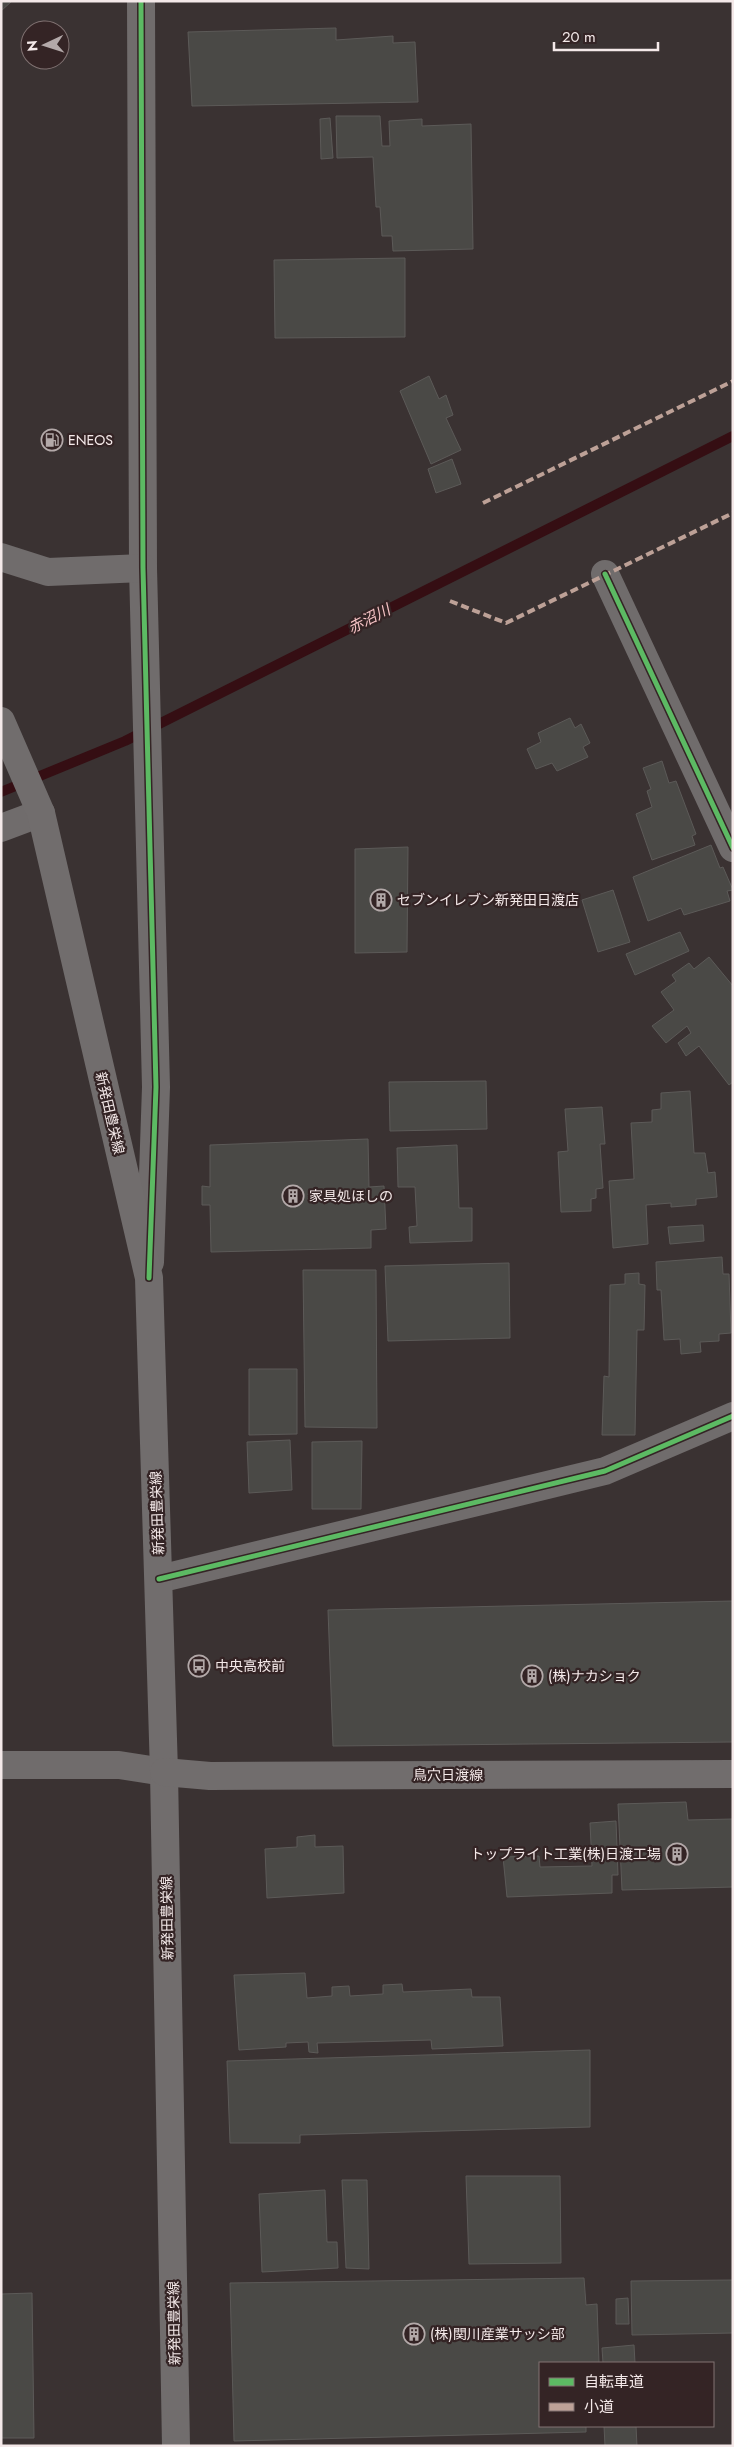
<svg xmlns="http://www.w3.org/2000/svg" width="734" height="2447" viewBox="0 0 734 2447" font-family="Jost,'Noto Sans JP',sans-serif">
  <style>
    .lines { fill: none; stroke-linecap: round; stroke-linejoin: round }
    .stream { stroke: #350e13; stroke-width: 10 }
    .building { fill: #4a4946; stroke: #5c5a58 }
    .minor { stroke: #706c6c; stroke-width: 28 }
    .major { stroke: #716d6d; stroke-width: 28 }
    .quiet { stroke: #bda197; stroke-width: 4; stroke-dasharray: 8 4; stroke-linecap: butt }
    .cycleway-casing { stroke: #342425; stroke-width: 8 }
    .cycleway { stroke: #5cba63; stroke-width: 5 }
    .labels { text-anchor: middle; stroke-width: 4.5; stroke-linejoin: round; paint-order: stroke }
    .poi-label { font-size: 14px; fill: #f4e9e9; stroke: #342425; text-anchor: start }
    .street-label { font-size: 14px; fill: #f4e9e9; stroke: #342425 }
    .water-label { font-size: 15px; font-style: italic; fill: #f8c5c7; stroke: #342425 }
  </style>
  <rect width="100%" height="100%" fill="#3a3232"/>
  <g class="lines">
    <path class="stream" d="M1 792 125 741 733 436"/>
  </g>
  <g class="building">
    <path d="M1 1H12L1 11Z"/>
    <path d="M336 28V40L393 36V43L415 42 418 102 192 106 188 32Z"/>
    <path d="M336 116H380L382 146H390L389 121 422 119V126L471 124 473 249 393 251 392 236H382L380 207H376L373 157 337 158Z"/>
    <path d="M330 118 333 158 321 159 320 119Z"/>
    <path d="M405 258V337L275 338 274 260Z"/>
    <path d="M429 376 439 399 446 395 453 415 446 418 461 450 431 464 400 391Z"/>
    <path d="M452 459 461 484 436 493 428 469Z"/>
    <path d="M570 718 575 728 581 724 590 743 583 747 588 757 557 771 552 763 536 769 527 749 541 742 538 733Z"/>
    <path d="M662 761 669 783 676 781 696 834 692 836 695 845 652 860 636 814 652 807 647 791 651 789 643 768Z"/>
    <path d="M711 845 720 868 723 867 733 890 727 891 730 901 684 915 681 908 648 921 633 877Z"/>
    <path d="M408 847 407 952 355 953V849Z"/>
    <path d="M613 890 630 942 598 952 582 900Z"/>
    <path d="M680 932 689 951 635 975 626 954Z"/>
    <path d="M709 957 733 986V1082L729 1085 699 1046 686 1056 678 1043 691 1033 687 1026 666 1043 652 1026 674 1010 661 992 676 981 672 975 689 963 694 969Z"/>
    <path d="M486 1081 487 1129 390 1131 389 1082Z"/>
    <path d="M690 1091 694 1153H705L708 1173 715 1172 717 1197 696 1199V1205L671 1207V1203L646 1205 648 1244 613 1248 609 1181 634 1179 631 1123 652 1122V1110L661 1109V1093Z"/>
    <path d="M602 1107 605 1144H600L603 1188 596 1189V1198L591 1199V1211L561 1212 558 1152 568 1151 565 1109Z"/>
    <path d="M368 1139 369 1187 384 1186 386 1229 371 1230V1248L211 1252 210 1205H202V1186L210 1187V1145Z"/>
    <path d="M457 1145 459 1208H472V1241L410 1243 409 1227 417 1226 415 1187H398L397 1148Z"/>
    <path d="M703 1225 704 1241 670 1244 668 1227Z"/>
    <path d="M722 1257 723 1274H729L731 1333 719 1334V1341L700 1342 701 1352 681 1354 680 1339 664 1340 661 1290H657L656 1262Z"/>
    <path d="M509 1263 510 1338 388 1341 385 1266Z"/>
    <path d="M303 1270H376L377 1428 305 1427Z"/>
    <path d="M639 1273V1284L645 1285 644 1330H637L635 1435H602L604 1376 609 1377 610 1285 625 1284V1274Z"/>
    <path d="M249 1369H297V1434L249 1435Z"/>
    <path d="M290 1440 292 1490 249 1493 247 1442Z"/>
    <path d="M362 1441 361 1509H312V1442Z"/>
    <path d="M733 1601V1742L333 1746 328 1610Z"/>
    <path d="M686 1802 688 1820 733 1819V1887L622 1890 618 1804Z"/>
    <path d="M616 1821 618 1875H612V1893L507 1897 503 1857 539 1856 540 1867 592 1866 590 1823Z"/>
    <path d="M315 1835V1847L343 1846 344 1893 267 1898 265 1849 297 1847V1837Z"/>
    <path d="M305 1973 307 1998 332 1996V1987L349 1986 350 1996 383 1994V1985L402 1984 403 1992 471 1989 472 1997H500L503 2046 432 2049 431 2040 317 2043 318 2053 309 2052 308 2042 286 2043V2047L239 2050 234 1975Z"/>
    <path d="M590 2050V2127L300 2135V2143H230L227 2061Z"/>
    <path d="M466 2176H560L561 2263 469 2264Z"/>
    <path d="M342 2180H367L369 2269 346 2268Z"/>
    <path d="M325 2190 327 2242H337L338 2268 262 2272 259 2194Z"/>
    <path d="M584 2278 586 2305 597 2304 599 2363H540V2426H586V2432L234 2441 230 2283Z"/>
    <path d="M733 2280V2333L632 2335 631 2281Z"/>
    <path d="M32 2293 34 2438H1V2294Z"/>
    <path d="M628 2298 629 2324H616V2299Z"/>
    <path d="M634 2345 635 2363H603L602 2348Z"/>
    <path d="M604 2426H636L637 2446H605Z"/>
  </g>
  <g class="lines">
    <g class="minor">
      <path d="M141 1 143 568 156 1087 150 1262"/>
      <path d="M1 557 48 572 143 568"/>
      <path d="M605 574 733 848"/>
      <path d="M1 828 41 813"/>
      <path d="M159 1579 605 1471 733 1416"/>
      <path d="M1 1765H119L164 1772"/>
    </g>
    <g class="major">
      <path d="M1 721 41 813 149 1278 164 1772 176 2446"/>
      <path d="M164 1772 210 1776 733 1774"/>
    </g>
    <g class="quiet">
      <path d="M483 503 733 381"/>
      <path d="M450 601 506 623 733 513"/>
    </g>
    <g class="cycleway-casing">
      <g id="cycleway">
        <path d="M141 1 143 568 156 1087 149 1278"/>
        <path d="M605 574 733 848"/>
        <path d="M159 1579 605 1471 733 1416"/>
      </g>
    </g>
    <use href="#cycleway" class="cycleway"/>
  </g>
  <defs>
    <g id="fuel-ring" transform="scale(1.125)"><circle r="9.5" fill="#342425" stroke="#b3a9a9" stroke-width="1.5"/><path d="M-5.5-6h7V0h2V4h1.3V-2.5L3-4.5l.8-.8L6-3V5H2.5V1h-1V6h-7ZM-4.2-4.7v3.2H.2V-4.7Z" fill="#b3a9a9"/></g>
    <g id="building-ring" transform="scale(1.125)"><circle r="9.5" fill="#342425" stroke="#b3a9a9" stroke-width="1.5"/><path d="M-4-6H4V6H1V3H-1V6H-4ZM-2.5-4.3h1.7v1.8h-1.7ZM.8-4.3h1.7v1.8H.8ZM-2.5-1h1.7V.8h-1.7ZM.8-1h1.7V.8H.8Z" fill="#b3a9a9"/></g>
    <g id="bus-ring" transform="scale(1.125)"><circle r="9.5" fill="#342425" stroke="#b3a9a9" stroke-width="1.5"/><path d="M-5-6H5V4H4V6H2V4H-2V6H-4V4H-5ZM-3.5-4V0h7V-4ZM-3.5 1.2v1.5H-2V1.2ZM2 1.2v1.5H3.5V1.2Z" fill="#b3a9a9"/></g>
  </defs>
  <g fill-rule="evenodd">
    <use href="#fuel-ring" x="52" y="440"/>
    <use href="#building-ring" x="381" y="900"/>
    <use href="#building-ring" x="293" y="1196"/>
    <use href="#bus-ring" x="199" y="1666"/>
    <use href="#building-ring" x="532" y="1676"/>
    <use href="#building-ring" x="677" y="1854"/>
    <use href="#building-ring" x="414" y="2334"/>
  </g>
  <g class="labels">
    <g class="poi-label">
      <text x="68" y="445">ENEOS</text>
      <text x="397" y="905">セブンイレブン新発田日渡店</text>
      <text x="309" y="1201">家具処ほしの</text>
      <text x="215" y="1671">中央高校前</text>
      <text x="548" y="1681">(株)ナカショク</text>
      <text x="661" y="1859" text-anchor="end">トップライト工業(株)日渡工場</text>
      <text x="430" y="2339">(株)関川産業サッシ部</text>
    </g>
    <g class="street-label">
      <text transform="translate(110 1113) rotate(77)" y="5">新発田豊栄線</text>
      <text transform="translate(157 1513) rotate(-92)" y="5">新発田豊栄線</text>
      <text x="448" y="1780">鳥穴日渡線</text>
      <text transform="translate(167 1918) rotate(-91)" y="5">新発田豊栄線</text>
      <text transform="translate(174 2323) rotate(-91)" y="5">新発田豊栄線</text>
    </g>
    <g class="water-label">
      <text transform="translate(369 619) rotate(-27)" y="5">赤沼川</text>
    </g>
  </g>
  <rect width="734" height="2447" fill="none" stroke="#f4e9e9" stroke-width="5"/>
  <rect x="539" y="2362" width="175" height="65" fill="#342425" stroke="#817373"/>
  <rect x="549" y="2378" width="25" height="8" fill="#5cba63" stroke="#817373"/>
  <text x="584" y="2387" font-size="15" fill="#f4e9e9">自転車道</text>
  <rect x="549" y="2403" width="25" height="8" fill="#bda197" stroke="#817373"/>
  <text x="584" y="2412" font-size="15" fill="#f4e9e9">小道</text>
  <g transform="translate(45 45) rotate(266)"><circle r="24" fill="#342425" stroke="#817373"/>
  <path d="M0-4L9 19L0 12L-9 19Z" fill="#b3a9a9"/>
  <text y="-8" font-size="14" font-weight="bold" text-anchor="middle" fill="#f4e9e9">N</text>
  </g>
  <path d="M554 42v8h104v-8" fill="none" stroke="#f4e9e9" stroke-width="2.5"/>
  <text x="562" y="42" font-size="15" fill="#f4e9e9" stroke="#342425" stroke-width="4" paint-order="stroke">20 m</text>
</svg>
